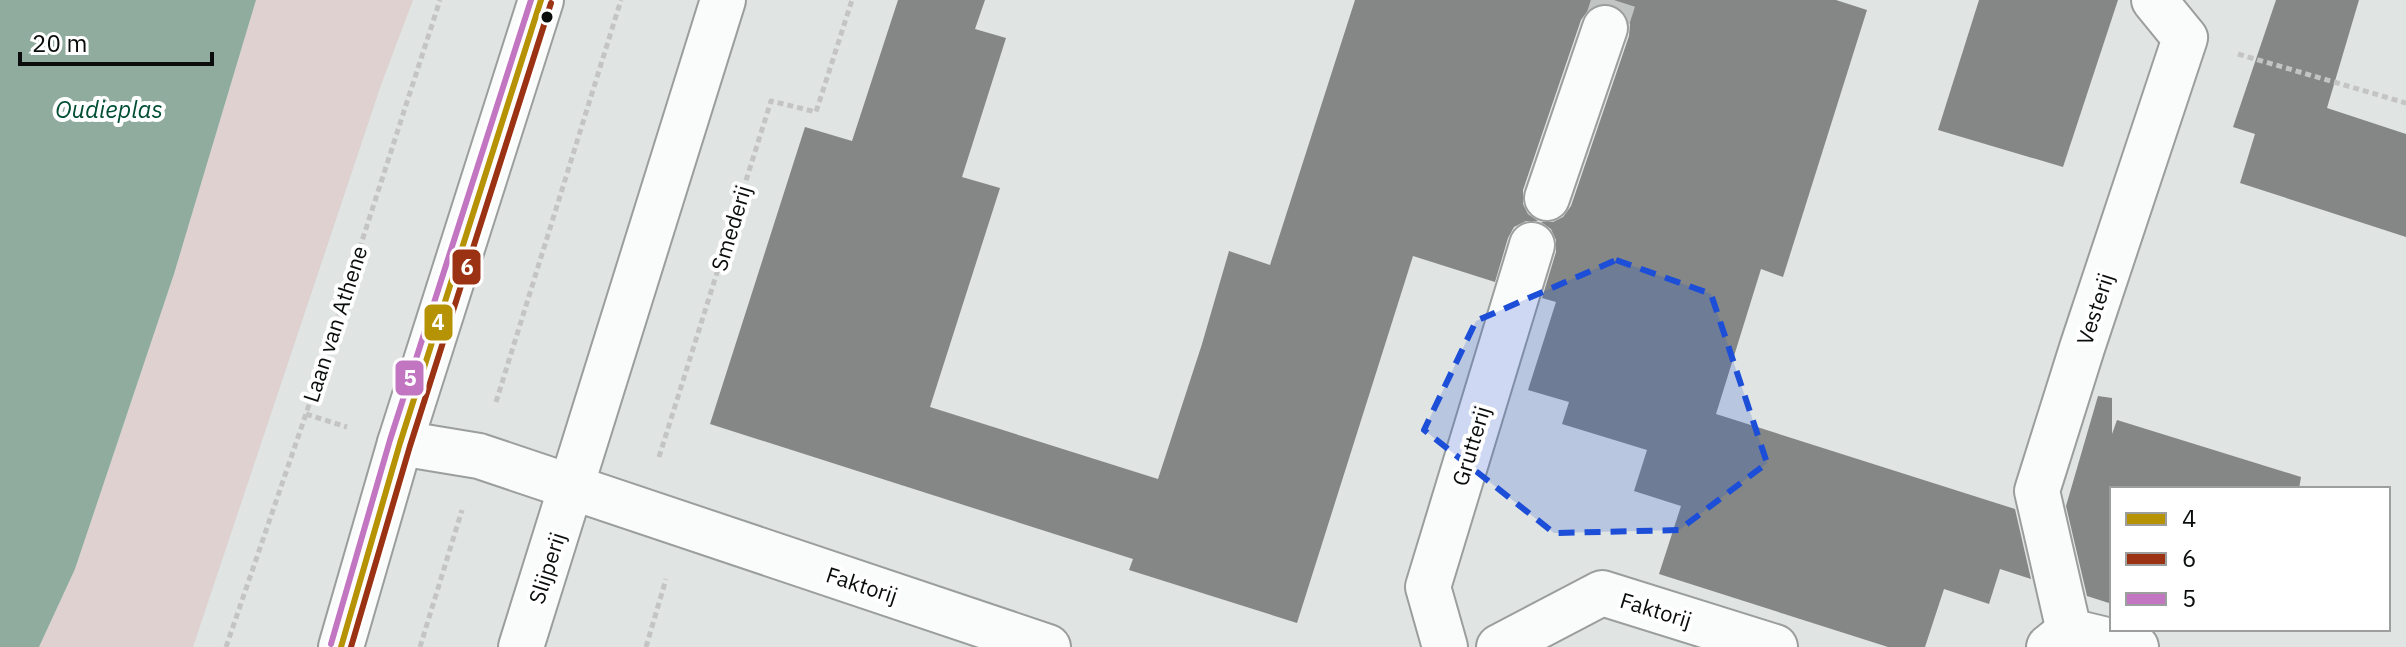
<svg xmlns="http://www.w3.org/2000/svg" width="2406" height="647" viewBox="0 0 2406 647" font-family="'IBM Plex Sans',sans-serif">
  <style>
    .green { fill: #ded1d0 }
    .water { fill: #90ac9e }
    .building { fill: #848786 }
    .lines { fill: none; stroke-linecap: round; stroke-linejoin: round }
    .street-tunnel { stroke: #c0c4c2; stroke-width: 44; stroke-dasharray: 44 22; stroke-linecap: butt }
    .street-casing { stroke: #9a9e9c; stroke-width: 48 }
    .secondary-casing { stroke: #9a9e9c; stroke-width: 48 }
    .path { stroke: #c4c4c4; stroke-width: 5; stroke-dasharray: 6 4; stroke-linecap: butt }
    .street { stroke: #fafbfb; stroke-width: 44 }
    .secondary { stroke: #fafbfb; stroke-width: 44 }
    .bus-1-casing { stroke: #fff; stroke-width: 12 }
    .bus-2-casing { stroke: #fff; stroke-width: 12 }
    .bus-3-casing { stroke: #fff; stroke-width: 12 }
    .bus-1 { stroke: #b69304; stroke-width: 6 }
    .bus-2 { stroke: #9b3214; stroke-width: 6 }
    .bus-3 { stroke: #c276c2; stroke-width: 6 }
    .marked { fill: #1d4ed8; fill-opacity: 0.2; stroke: #1d4ed8; stroke-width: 6; stroke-dasharray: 16 10; stroke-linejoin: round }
    .bus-dot { fill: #0a0d0c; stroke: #fff; stroke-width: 3 }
    .labels { text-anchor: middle; stroke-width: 8; stroke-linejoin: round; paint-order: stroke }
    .street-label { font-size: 22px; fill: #0a0d0c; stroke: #fff }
    .water-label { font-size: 24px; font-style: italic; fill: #004e35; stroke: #fff }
    .line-badge { stroke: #fff; stroke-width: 3 }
    .badge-label { font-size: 22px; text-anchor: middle; font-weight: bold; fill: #fff }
  </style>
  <rect width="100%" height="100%" fill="#e0e4e2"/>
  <path class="green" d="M256 0H413L381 85 193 647H39L75 569 174 274Z"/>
  <path class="water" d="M0 0H256L174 274 75 569 39 647H0Z"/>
  <g class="building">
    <path d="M898 0H985L975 29 1006 38 962 177 1000 188 930 407 1158 479 1202 344 1229 251 1270 265 1355 0H1836L1867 10 1783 277 1761 269 1716 414 2015 509 2031 579 2000 569 1989 604 1944 589 1925 647H1888L1659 574 1681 506 1634 491 1647 450 1562 424 1569 402 1528 390 1556 302 1542 298 1556 252V240L1551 229 1541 222H1553L1563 217 1571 206 1629 36 1630 24 1624 12 1612 4H1599L1589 9 1581 20 1523 190V204L1528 214 1538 221H1526L1514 227 1508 238 1495 282 1413 256 1297 623 1129 570 1133 559 710 424 805 127 852 141Z"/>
    <path d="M1979 0H2118L2063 167 1938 130Z"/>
    <path d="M2276 0H2359L2327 108 2406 134V237L2240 183 2255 134 2233 127Z"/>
    <path d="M2098 396 2112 398V434L2117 420 2301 477 2299 489H2112V604L2087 596 2066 506Z"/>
  </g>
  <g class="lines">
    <path class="street-tunnel" d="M1605 28 1614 0"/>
    <g class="street-casing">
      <g id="street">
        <path d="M1547 198 1605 28"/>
        <path d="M400 443 479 456 1048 647"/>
        <path d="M2069 631 2037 491 2082 348 2185 38 2154 0"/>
        <path d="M521 647 723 0"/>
        <path d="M1445 647 1428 587 1532 245"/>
        <path d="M1499 647 1602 593 1775 647"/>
        <path d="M2049 647 2069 631 2136 647"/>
      </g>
    </g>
    <g class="secondary-casing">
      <path id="secondary" d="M341 647 400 443 541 0"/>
    </g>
    <g class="path">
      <path d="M2238 54 2406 103"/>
      <path d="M496 402 621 0"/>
      <path d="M306 414 347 427"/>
      <path d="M659 457 771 101 816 112 852 0"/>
      <path d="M226 647 306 414 440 0"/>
      <path d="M420 647 462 510"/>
      <path d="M646 647 666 579"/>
    </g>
    <use href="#street" class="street"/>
    <use href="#secondary" class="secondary"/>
    <g class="bus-1-casing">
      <path id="bus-1" d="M341 647 400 443 541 0"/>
    </g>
    <g class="bus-2-casing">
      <path id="bus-2" d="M351 647 410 446 551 3"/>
    </g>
    <g class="bus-3-casing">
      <path id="bus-3" d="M331 644 390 440 531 0"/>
    </g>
    <use href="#bus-1" class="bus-1"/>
    <use href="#bus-2" class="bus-2"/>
    <use href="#bus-3" class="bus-3"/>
  </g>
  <path class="marked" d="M1616 260 1711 294 1767 463 1679 530 1554 533 1424 430 1476 321Z"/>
  <circle class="bus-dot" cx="547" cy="17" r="7"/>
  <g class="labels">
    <g class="street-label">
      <text transform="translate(731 228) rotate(-73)" y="8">Smederij</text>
      <text transform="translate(2095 309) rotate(-72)" y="8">Vesterij</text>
      <text transform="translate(335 324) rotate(-72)" y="8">Laan van Athene</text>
      <text transform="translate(1471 446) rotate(-73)" y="8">Grutterij</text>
      <text transform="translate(547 568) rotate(-72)" y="8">Slijperij</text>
      <text transform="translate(862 585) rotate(18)" y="8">Faktorij</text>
      <text transform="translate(1656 610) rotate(17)" y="8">Faktorij</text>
    </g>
    <g class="water-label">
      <text x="109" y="118">Oudieplas</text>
    </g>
  </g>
  <g class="line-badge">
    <rect x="451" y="248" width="31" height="38" rx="8" fill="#9b3214"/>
    <rect x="423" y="303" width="31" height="39" rx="8" fill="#b69304"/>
    <rect x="394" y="359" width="31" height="38" rx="8" fill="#c276c2"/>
  </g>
  <g class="badge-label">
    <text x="467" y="275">6</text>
    <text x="438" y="330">4</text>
    <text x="410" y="386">5</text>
  </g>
  <rect x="2110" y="487" width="280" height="144" fill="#ffffff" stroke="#9d9e9e" stroke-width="2"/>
  <rect x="2126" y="513" width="40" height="12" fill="#b69304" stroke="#9d9e9e" stroke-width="2"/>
  <text x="2182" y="527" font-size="24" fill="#0a0d0c">4</text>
  <rect x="2126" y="553" width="40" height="12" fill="#9b3214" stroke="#9d9e9e" stroke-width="2"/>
  <text x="2182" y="567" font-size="24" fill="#0a0d0c">6</text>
  <rect x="2126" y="593" width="40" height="12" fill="#c276c2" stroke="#9d9e9e" stroke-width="2"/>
  <text x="2182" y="607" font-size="24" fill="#0a0d0c">5</text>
  <path d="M20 52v12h192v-12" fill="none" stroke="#0a0d0c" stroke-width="4"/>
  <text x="32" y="52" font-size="24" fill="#0a0d0c" stroke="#ffffff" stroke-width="6" paint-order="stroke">20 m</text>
</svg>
